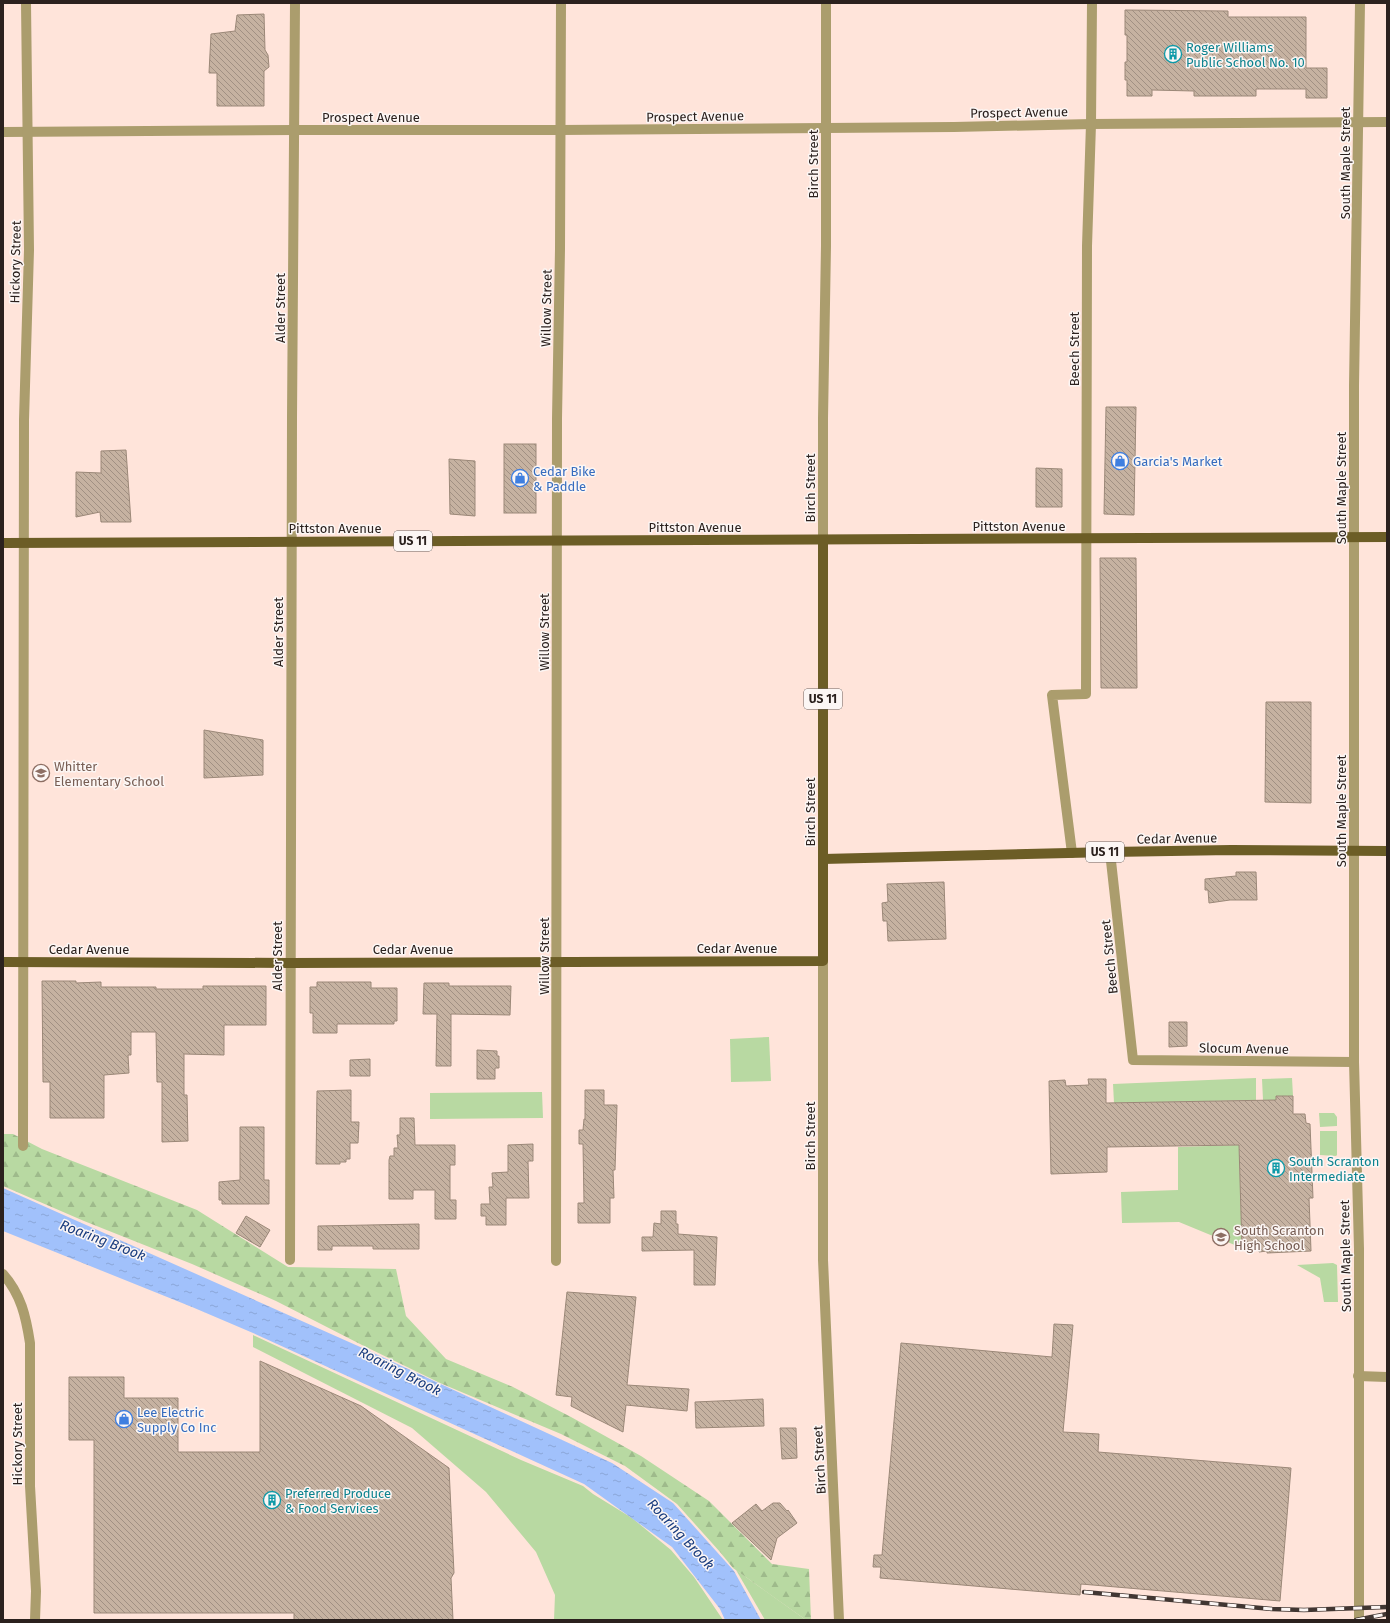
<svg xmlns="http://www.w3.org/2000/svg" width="1390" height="1623" viewBox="0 0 1390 1623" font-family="'Fira Sans',sans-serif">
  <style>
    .grass { fill: #b8d9a2 }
    .forest { fill: url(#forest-firs) }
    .water { fill: url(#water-ripples) }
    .building { fill: url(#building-back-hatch); stroke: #9b8878 }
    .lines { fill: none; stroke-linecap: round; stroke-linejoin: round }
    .minor { stroke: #ab9d6d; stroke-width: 10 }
    .major { stroke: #6c5d26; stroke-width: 10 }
    .rail-casing { stroke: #413632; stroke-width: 4.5 }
    .rail { stroke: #fcf6f4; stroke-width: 3; stroke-dasharray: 9; stroke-linecap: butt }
    .labels { text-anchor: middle; stroke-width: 3; stroke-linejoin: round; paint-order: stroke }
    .shield { fill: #fcf6f4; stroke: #6a615e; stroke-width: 1 }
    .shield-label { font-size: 12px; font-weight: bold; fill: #2b211e }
    .culture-label { font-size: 13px; fill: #0d838f; stroke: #fcf6f4; text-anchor: start }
    .street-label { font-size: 13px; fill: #2b211e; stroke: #fcf6f4 }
    .shop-label { font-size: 13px; fill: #366cbe; stroke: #fcf6f4; text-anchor: start }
    .education-label { font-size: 13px; fill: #785e54; stroke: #fcf6f4; text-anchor: start }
    .water-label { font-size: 14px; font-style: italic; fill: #1a3d7f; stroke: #fcf6f4 }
  </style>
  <defs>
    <pattern id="forest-firs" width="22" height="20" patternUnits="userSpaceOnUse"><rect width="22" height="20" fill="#b8d9a2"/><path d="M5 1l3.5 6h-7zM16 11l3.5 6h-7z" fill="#9eba8b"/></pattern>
    <pattern id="water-ripples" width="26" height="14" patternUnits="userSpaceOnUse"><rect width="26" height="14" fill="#a1c1fb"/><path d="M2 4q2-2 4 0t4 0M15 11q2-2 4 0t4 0" fill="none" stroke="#8ba6d7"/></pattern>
    <pattern id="building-back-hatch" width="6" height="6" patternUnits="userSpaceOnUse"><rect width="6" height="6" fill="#c6b2a1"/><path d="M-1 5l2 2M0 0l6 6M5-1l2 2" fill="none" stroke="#a19083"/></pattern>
  </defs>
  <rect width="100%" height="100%" fill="#ffe4da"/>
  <g class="grass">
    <path d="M769 1037 771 1081 731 1082 730 1039Z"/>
    <path d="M1256 1078V1100L1114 1103 1113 1084Z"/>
    <path d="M1292 1078 1293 1096H1276V1100H1263L1262 1079Z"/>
    <path d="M542 1092 543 1118 430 1119V1093Z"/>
    <path d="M1319 1113H1334L1337 1117V1126L1320 1127Z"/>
    <path d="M1320 1131H1337V1155L1336 1156 1320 1155Z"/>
    <path d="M1239 1145 1242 1248 1179 1222 1122 1223 1121 1192 1178 1190V1147Z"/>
    <path d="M1333 1263 1337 1265 1338 1302H1324L1320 1278 1297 1265Z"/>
    <path d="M253 1335 521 1460 583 1486 593 1494 632 1518 671 1550 694 1577 723 1620H554L555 1595 536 1552 486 1492 412 1428 253 1347Z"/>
    <path d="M736 1570 806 1620H765Z"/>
  </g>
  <path class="forest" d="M3 1134H13L42 1149 197 1210 288 1267 396 1269 406 1316 446 1359 513 1387 571 1417 641 1456 709 1501 772 1564 809 1569 811 1620H806L733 1568 720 1552 677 1504 625 1466 561 1434 440 1383 362 1345 276 1301 192 1264 84 1221 3 1186Z"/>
  <path class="water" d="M3 1188 367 1350 612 1463 673 1503 734 1571 761 1620H725L720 1609 672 1547 584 1484 253 1333 192 1307 3 1231Z"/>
  <g class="building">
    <path d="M1125 10 1228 11V17H1306V68H1327V98H1306V89H1256V96H1194V91L1152 90V96H1127V80H1125V62H1127V35H1125Z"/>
    <path d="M264 14 265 50 268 55 269 67 264 71V106H217V73H209L211 34 235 31 237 15Z"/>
    <path d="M1106 407H1136L1134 515 1104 514Z"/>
    <rect x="504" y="444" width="32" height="69"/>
    <path d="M126 450 131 522H101L100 512 76 517V472L101 473V451Z"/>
    <path d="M449 459 475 461V516L450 514Z"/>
    <path d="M1036 468 1062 469V507H1036Z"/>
    <path d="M1100 558H1136L1137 688H1101Z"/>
    <path d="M1266 702H1311V803L1265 802Z"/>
    <path d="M204 730 263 740V775L204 778Z"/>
    <path d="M1236 872H1256L1257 900H1230L1209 903 1208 890H1205V879L1236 876Z"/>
    <path d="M944 882 946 939 888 941 887 921H883L882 903 888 902 887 884Z"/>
    <path d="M42 981H76V983L101 982V987H156V989H203V986H266V1025H224V1055L184 1054V1095H187L188 1141 162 1142V1082H157L156 1032H131V1055H128L129 1073 104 1075V1118H50V1082H43Z"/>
    <path d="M317 982H371V988H397V1021H394V1024H337V1033H313V1013H310V987H317Z"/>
    <path d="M424 983H449V986H511L510 1015 451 1014V1066H436L437 1014H423Z"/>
    <path d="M1169 1022H1187V1046L1169 1047Z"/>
    <path d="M477 1050 497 1051V1056H499V1068H495V1079H477Z"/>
    <path d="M370 1059V1076H350V1060Z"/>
    <path d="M1088 1079H1106V1103L1276 1100V1096H1293V1114H1305L1306 1123 1310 1124 1313 1198H1309L1311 1251 1267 1253V1251L1259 1252V1249L1242 1248 1239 1145 1107 1147V1172L1051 1174 1049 1081 1065 1080 1066 1086 1089 1085Z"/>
    <path d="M351 1090V1122H359L358 1143H350V1159H346V1162H340V1164H316L317 1091Z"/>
    <path d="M585 1090H604V1105H617L615 1170H613L614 1198H610V1223H578V1203H584L583 1144H579V1130H583L584 1119H585Z"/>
    <path d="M400 1118H414L415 1145H455V1165H450V1200H456V1219H435V1190H413V1199H389V1160L390 1156H394V1148H398L397 1135H400Z"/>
    <path d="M240 1127H264V1180H269V1204H222V1200H219V1182L240 1180Z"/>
    <path d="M533 1144V1161H528L529 1198H506V1225H486V1216H481V1204H490L489 1187H493L492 1173 508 1172V1145Z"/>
    <path d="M661 1211H676V1224H678V1234L717 1237 715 1285H694V1250L642 1251V1237H653L654 1223 661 1224Z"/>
    <path d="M246 1216 270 1230 260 1247 236 1233Z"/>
    <path d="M419 1224V1249H373V1246H332V1250H318V1226Z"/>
    <path d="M567 1292 636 1297 627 1385 689 1389 687 1411 626 1405 623 1432 571 1406 572 1397 556 1395Z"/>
    <path d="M1054 1324 1073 1325 1063 1432 1099 1434 1098 1452 1291 1468 1280 1601 1081 1584 1080 1595 880 1578 881 1567H873L874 1555H882L901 1343 1052 1357Z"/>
    <path d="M260 1361 361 1406 449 1468 454 1573 451 1578 453 1620H294V1613H94V1440H69V1377H124V1398H178V1452H260Z"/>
    <path d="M763 1399 764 1426 696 1428 695 1402Z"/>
    <path d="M780 1428H796L797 1458 782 1459Z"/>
    <path d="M773 1503H780L787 1511 788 1510 797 1523 777 1538 771 1560 732 1523 756 1504 762 1511Z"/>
  </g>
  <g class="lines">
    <g class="minor">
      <path d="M3 132 294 130H560L954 127 1091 124 1387 122"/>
      <path d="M823 540V418L826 246V3"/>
      <path d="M1110 852 1133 1060 1354 1062"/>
      <path d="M1072 853 1052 695 1086 694 1087 246 1091 124 1092 3"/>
      <path d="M823 961V1260L839 1620"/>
      <path d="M23 1146 24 420 29 250 26 3"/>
      <path d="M290 1260 292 418 295 3"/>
      <path d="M556 1261 557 419 560 249 561 3"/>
      <path d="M3 1274C21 1294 26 1317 30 1343V1486L36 1591 35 1620"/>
      <path d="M1358 1376 1387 1377"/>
      <path d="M1359 1620V1249L1354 1062V386L1360 3"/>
    </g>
    <g class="major">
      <path d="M3 543 1387 537"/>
      <path d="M823 859 1110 852 1231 850 1387 851"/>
      <path d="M3 962 290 963 823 961V540"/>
    </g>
    <g class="rail-casing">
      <g id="rail">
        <path d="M1084 1592 1272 1609 1304 1610 1387 1607"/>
        <path d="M1356 1620 1387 1614"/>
      </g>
    </g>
    <use href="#rail" class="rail"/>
  </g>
  <defs>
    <g id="building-ring" transform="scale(0.9)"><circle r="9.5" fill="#fcf6f4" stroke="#0f9aa8" stroke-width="1.5"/><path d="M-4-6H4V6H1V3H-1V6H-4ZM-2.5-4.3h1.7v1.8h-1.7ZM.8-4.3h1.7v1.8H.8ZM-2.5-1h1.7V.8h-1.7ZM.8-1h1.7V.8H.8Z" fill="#0f9aa8"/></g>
    <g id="shop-ring" transform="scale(0.9)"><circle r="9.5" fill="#fcf6f4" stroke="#3f7fe0" stroke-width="1.5"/><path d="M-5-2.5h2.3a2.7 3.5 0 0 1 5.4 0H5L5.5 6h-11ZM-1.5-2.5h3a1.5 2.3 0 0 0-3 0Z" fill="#3f7fe0"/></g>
    <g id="school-ring" transform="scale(0.9)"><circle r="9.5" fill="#fcf6f4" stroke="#8d6e63" stroke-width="1.5"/><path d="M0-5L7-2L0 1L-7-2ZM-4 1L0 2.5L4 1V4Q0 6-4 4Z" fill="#8d6e63"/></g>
  </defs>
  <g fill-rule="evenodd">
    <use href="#building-ring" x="1173" y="54"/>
    <use href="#shop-ring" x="1120" y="461"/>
    <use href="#shop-ring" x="520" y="478"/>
    <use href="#school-ring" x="41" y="773"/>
    <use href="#building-ring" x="1276" y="1168"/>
    <use href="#school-ring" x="1221" y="1237"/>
    <use href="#shop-ring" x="124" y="1419"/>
    <use href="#building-ring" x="272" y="1500"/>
  </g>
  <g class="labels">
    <g class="shield">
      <rect x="394" y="531" width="38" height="20" rx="3"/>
      <rect x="804" y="689" width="38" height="20" rx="3"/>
      <rect x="1086" y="842" width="38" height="20" rx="3"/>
    </g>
    <g class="shield-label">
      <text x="413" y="545">US 11</text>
      <text x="823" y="703">US 11</text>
      <text x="1105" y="856">US 11</text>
    </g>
    <g class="culture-label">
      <text x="1186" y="52">Roger Williams<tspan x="1186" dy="15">Public School No. 10</tspan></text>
      <text x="1289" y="1166">South Scranton<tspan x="1289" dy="15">Intermediate</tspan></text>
      <text x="285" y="1498">Preferred Produce<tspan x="285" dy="15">&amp; Food Services</tspan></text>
    </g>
    <g class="street-label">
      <text transform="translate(1019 112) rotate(-1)" y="5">Prospect Avenue</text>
      <text transform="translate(695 116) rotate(-1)" y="5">Prospect Avenue</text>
      <text x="371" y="122">Prospect Avenue</text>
      <text transform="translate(1345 163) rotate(-90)" y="5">South Maple Street</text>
      <text transform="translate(813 164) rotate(-90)" y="5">Birch Street</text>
      <text transform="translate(15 262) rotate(-89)" y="5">Hickory Street</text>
      <text transform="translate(280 308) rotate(-90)" y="5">Alder Street</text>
      <text transform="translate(546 308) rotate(-89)" y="5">Willow Street</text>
      <text transform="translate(1074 349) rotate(-90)" y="5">Beech Street</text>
      <text transform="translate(810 488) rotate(-90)" y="5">Birch Street</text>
      <text transform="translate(1341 488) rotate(-90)" y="5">South Maple Street</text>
      <text x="1019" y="531">Pittston Avenue</text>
      <text x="695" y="532">Pittston Avenue</text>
      <text x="335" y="533">Pittston Avenue</text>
      <text transform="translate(278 632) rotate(-90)" y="5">Alder Street</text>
      <text transform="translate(544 632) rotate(-90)" y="5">Willow Street</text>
      <text transform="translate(1341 811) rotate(-90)" y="5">South Maple Street</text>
      <text transform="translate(810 812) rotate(-90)" y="5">Birch Street</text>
      <text transform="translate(1177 838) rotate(-1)" y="5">Cedar Avenue</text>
      <text x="737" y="953">Cedar Avenue</text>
      <text x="89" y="954">Cedar Avenue</text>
      <text x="413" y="954">Cedar Avenue</text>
      <text transform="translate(277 956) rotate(-90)" y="5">Alder Street</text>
      <text transform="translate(544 956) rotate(-90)" y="5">Willow Street</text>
      <text transform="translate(1109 957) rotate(-96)" y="5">Beech Street</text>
      <text transform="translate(1244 1048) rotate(1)" y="5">Slocum Avenue</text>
      <text transform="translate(810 1136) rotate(-90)" y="5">Birch Street</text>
      <text transform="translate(1345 1256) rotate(-91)" y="5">South Maple Street</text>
      <text transform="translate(17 1444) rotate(-90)" y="5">Hickory Street</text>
      <text transform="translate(819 1460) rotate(-93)" y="5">Birch Street</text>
    </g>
    <g class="shop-label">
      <text x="1133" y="466">Garcia's Market</text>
      <text x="533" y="476">Cedar Bike<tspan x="533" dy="15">&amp; Paddle</tspan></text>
      <text x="137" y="1417">Lee Electric<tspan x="137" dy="15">Supply Co Inc</tspan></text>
    </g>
    <g class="education-label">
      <text x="54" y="771">Whitter<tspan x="54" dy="15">Elementary School</tspan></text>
      <text x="1234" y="1235">South Scranton<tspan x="1234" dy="15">High School</tspan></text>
    </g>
    <g class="water-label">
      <text transform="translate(103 1240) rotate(21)" y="5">Roaring Brook</text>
      <text transform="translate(400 1371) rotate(27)" y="5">Roaring Brook</text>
      <text transform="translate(681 1534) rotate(47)" y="5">Roaring Brook</text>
    </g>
  </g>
  <rect width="1390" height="1623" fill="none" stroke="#2b211e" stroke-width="8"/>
</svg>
